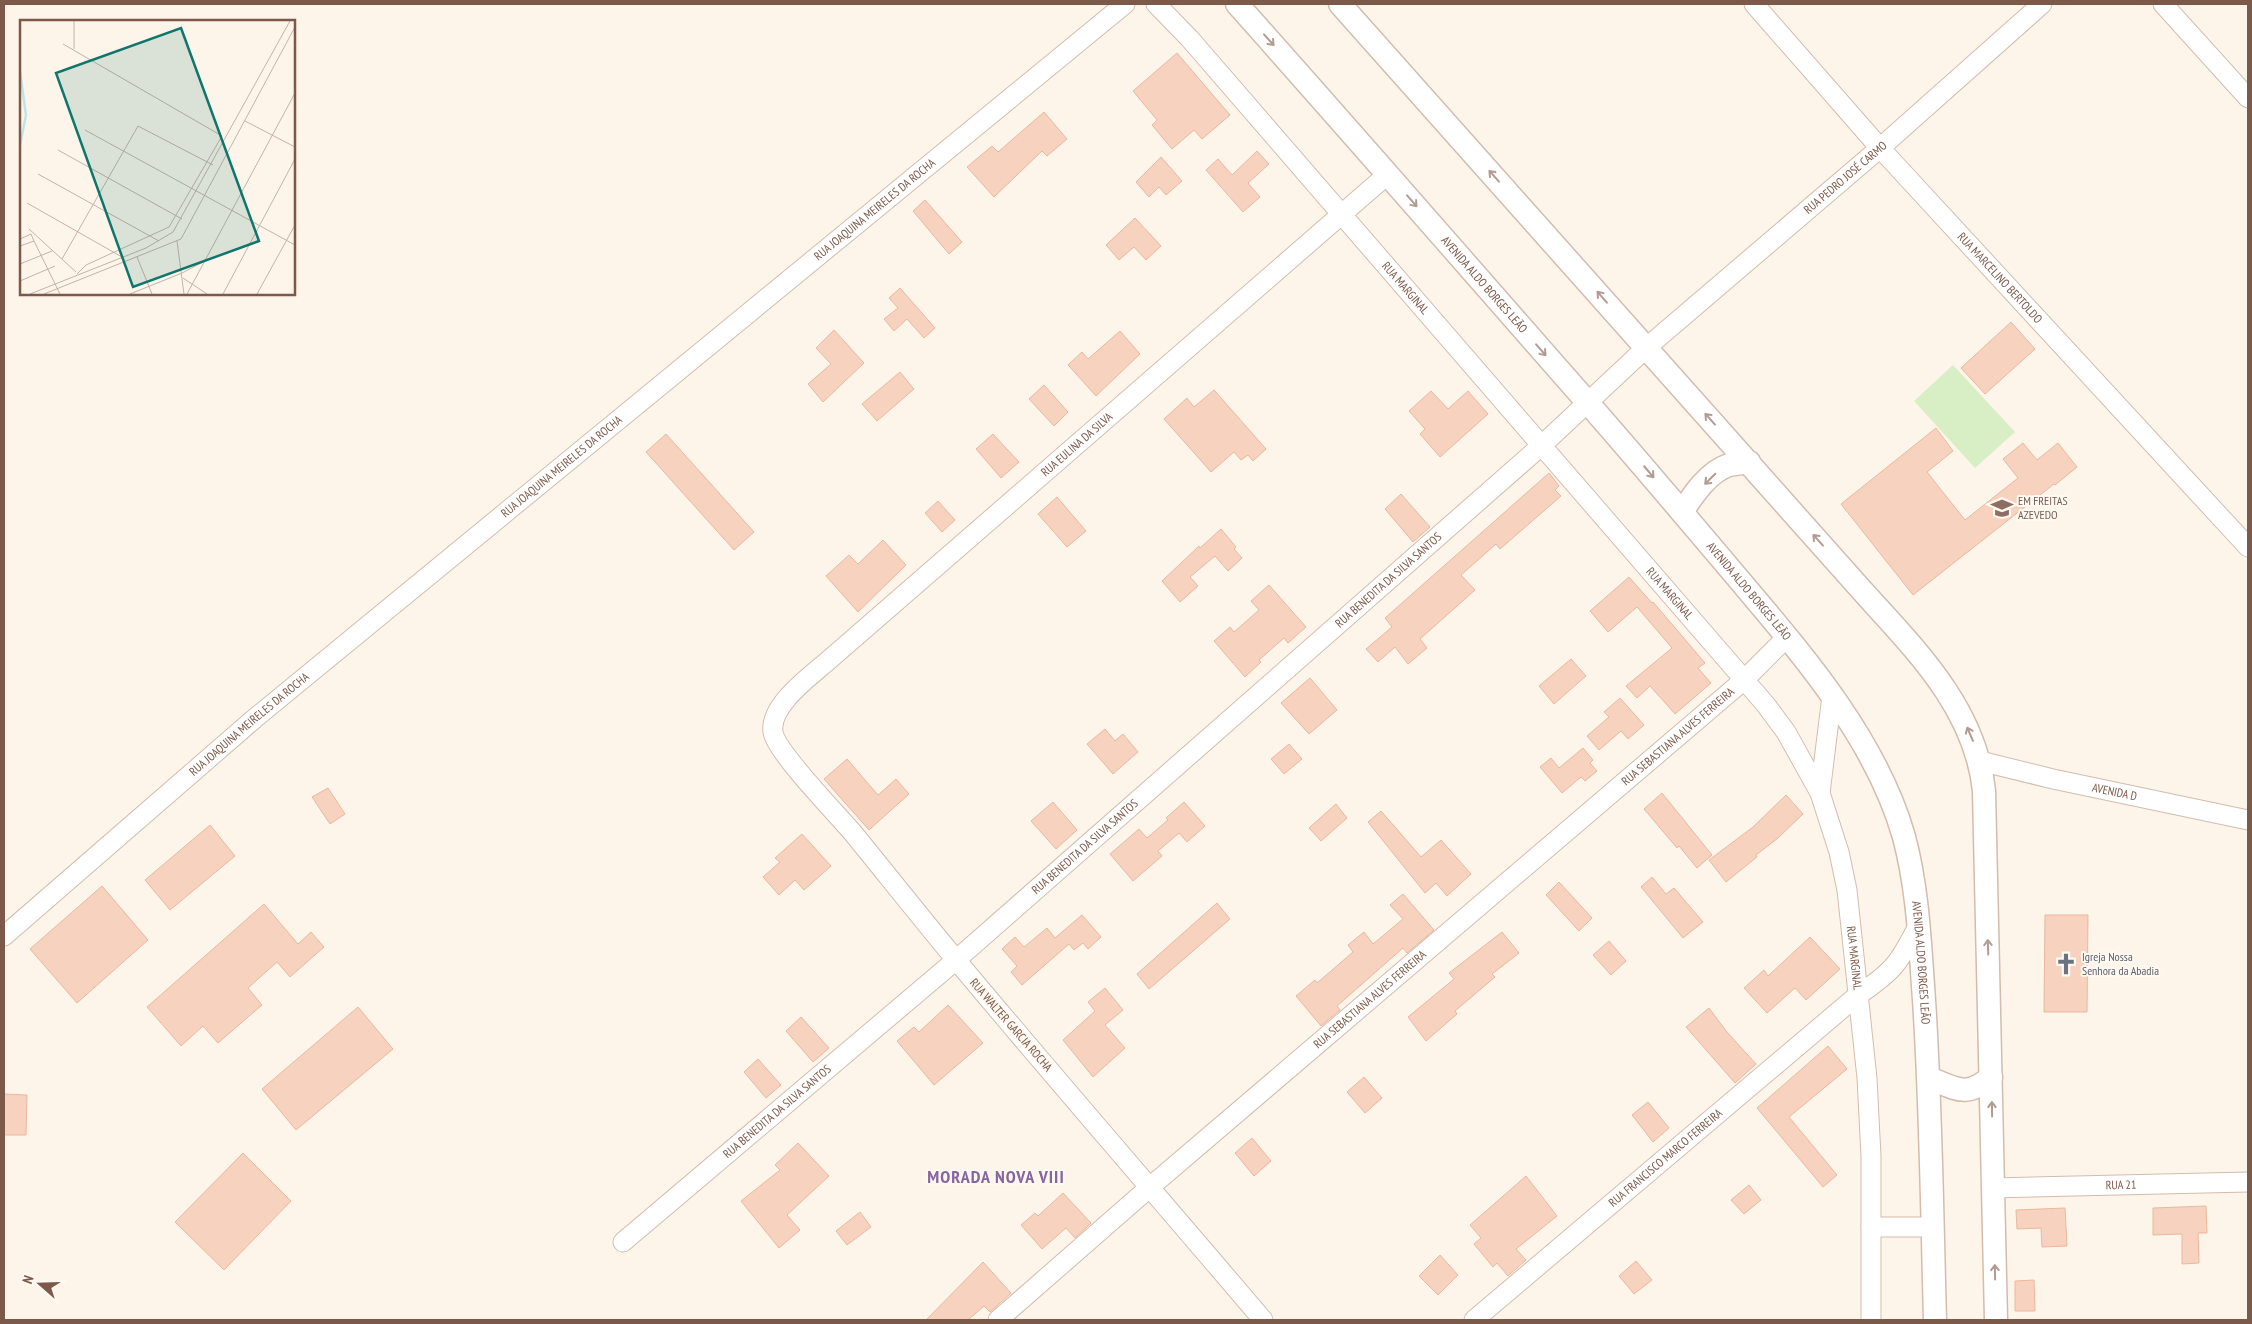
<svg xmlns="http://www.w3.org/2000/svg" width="2252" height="1324" viewBox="0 0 2252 1324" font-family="'PT Sans Narrow',sans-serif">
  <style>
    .green { fill: #d8efc6 }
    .building { fill: #f7d2be; stroke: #ebb79d }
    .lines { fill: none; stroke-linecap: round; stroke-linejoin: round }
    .minor-casing { stroke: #d3bcad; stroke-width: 21 }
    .tertiary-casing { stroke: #d3bcad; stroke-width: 25 }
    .minor { stroke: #fff; stroke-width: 19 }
    .tertiary { stroke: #fff; stroke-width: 22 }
    .oneway { stroke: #b19b92 }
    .labels { text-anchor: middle; stroke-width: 4; stroke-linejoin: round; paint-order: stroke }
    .street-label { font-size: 12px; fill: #7d5949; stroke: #fff9f2 }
    .education-label { font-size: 12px; fill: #785e54; stroke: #fff9f2; text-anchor: start }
    .worship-label { font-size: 12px; fill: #5b616d; stroke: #fff9f2; text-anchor: start }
    .district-label { font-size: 18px; font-weight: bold; letter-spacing: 1px; fill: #8965a0; stroke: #fff9f2 }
    .inset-river { fill: none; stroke: #bbe6eb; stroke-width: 2.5 }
    .inset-road { fill: none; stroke: #c6b2a5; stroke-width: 1 }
    .view { fill: #0f766e; fill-opacity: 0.15; stroke: #0f766e; stroke-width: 2.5 }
    .inset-edge { fill: none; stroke: #7d5949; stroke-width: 2.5 }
  </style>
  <rect width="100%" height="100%" fill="#fef5ea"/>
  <path class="green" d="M1953 365 2015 432 1975 468 1914 401Z"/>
  <g class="building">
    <path d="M1177 53 1230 115 1202 139 1194 130 1172 149 1152 125 1157 120 1133 91Z"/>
    <path d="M1044 112 1067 139 1047 156 1042 151 994 197 967 167 992 146 998 152Z"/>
    <path d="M1257 151 1269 164 1248 183 1260 197 1243 212 1206 170 1218 159 1232 175Z"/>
    <path d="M1161 157 1182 181 1166 195 1159 187 1149 197 1136 182Z"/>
    <path d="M925 200 962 242 949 254 913 211Z"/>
    <path d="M1135 218 1161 246 1146 260 1134 247 1119 260 1106 245Z"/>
    <path d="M900 288 935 328 924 338 907 319 894 331 884 319 898 308 889 298Z"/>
    <path d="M2011 322 2035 349 1985 394 1961 368Z"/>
    <path d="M834 330 864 363 823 402 808 384 831 364 816 348Z"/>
    <path d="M1120 331 1140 354 1096 396 1068 365 1082 352 1088 359Z"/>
    <path d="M900 372 914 389 877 421 862 404Z"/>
    <path d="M1044 385 1068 412 1054 426 1029 399Z"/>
    <path d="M1214 390 1266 449 1253 461 1248 455 1241 460 1234 452 1211 472 1164 419 1187 398 1194 407Z"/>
    <path d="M1431 391 1448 409 1468 391 1488 414 1440 457 1420 434 1425 429 1409 411Z"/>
    <path d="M1936 428 1953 451 1927 472 1965 520 2018 478 2003 459 2023 443 2037 460 2058 443 2077 467 2055 485 2054 484 1913 595 1841 504Z"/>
    <path d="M666 434 754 532 734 550 646 452Z"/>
    <path d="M993 434 1019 462 1001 478 976 449Z"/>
    <path d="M1549 473 1559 486 1555 490 1561 496 1500 549 1496 544 1461 575 1475 590 1420 639 1427 648 1408 664 1395 647 1378 662 1366 649 1392 627 1385 618Z"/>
    <path d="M1401 494 1430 527 1413 542 1385 509Z"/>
    <path d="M1057 497 1086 531 1067 547 1038 514Z"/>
    <path d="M938 501 955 520 942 532 925 513Z"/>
    <path d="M1221 529 1236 547 1234 549 1242 558 1228 571 1215 556 1190 577 1198 586 1180 602 1162 581 1199 546 1200 548Z"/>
    <path d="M883 540 906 565 858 612 826 576 849 555 858 564Z"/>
    <path d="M1629 577 1652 603 1653 602 1705 663 1698 668 1711 683 1675 714 1650 686 1637 698 1626 686 1672 648 1637 607 1608 632 1590 611Z"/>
    <path d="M1269 585 1306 627 1288 643 1284 638 1259 660 1261 662 1245 677 1214 641 1230 627 1234 632 1259 610 1251 601Z"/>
    <path d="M1571 659 1586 676 1554 704 1539 686Z"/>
    <path d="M1310 678 1337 710 1309 734 1281 703Z"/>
    <path d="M1620 698 1644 725 1628 739 1621 731 1599 750 1587 736 1609 717 1604 712Z"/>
    <path d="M1105 729 1115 741 1123 734 1138 752 1113 774 1087 744Z"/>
    <path d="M1289 744 1302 759 1284 774 1271 759Z"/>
    <path d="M1583 748 1593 760 1590 763 1597 771 1585 781 1581 777 1562 793 1540 767 1551 758 1559 768Z"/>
    <path d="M847 759 878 795 896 779 909 794 869 830 824 779Z"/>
    <path d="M328 788 345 814 330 824 312 797Z"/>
    <path d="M1662 793 1712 855 1697 868 1679 846 1677 848 1644 809Z"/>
    <path d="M1786 795 1803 814 1778 838 1756 855 1757 857 1726 882 1709 860 1753 827Z"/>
    <path d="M1053 802 1077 830 1056 849 1031 821Z"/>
    <path d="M1184 802 1205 826 1187 842 1179 833 1158 851 1162 856 1133 881 1110 854 1139 829 1147 838 1168 820 1166 818Z"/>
    <path d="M1336 804 1347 818 1321 841 1309 828Z"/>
    <path d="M1381 811 1421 857 1441 840 1471 874 1447 896 1436 883 1425 893 1368 822Z"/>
    <path d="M210 825 235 856 170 910 145 880Z"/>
    <path d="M802 834 831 866 804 890 795 880 779 895 763 877 780 862 775 858Z"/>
    <path d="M1652 877 1666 894 1674 888 1703 922 1683 938 1641 887Z"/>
    <path d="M1559 882 1592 918 1579 931 1546 895Z"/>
    <path d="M102 886 148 940 77 1003 30 949Z"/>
    <path d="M1403 894 1434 930 1407 953 1403 948 1337 1006 1340 1010 1321 1026 1296 996 1315 980 1317 983 1353 952 1348 945 1364 932 1373 944 1403 919 1390 905Z"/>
    <path d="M1217 903 1230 919 1149 989 1137 974Z"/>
    <path d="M264 904 298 944 311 932 324 947 290 977 277 962 248 988 262 1005 218 1043 203 1026 181 1046 147 1007Z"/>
    <path d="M1082 915 1101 937 1088 949 1083 943 1074 950 1069 944 1022 985 1011 972 1017 966 1002 949 1015 937 1024 947 1047 928 1055 938Z"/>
    <path d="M2045 915H2088L2087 1012H2044Z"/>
    <path d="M1502 932 1519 953 1492 974 1495 977 1455 1011 1457 1014 1426 1041 1408 1017 1454 979 1449 973Z"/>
    <path d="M1810 937 1840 969 1806 1000 1795 988 1767 1013 1744 988 1764 970 1768 976Z"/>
    <path d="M1609 941 1626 961 1611 975 1593 955Z"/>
    <path d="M1105 988 1123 1010 1105 1025 1125 1048 1093 1077 1063 1040 1095 1011 1088 1002Z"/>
    <path d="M948 1005 983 1043 934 1085 897 1041 914 1027 919 1032Z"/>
    <path d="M358 1007 393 1049 296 1130 262 1089Z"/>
    <path d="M1709 1008 1726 1031 1756 1064 1735 1083 1686 1027Z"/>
    <path d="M801 1017 829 1048 813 1062 786 1031Z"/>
    <path d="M1828 1046 1847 1069 1789 1117 1837 1175 1823 1187 1757 1108Z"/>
    <path d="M758 1059 781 1085 766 1098 744 1072Z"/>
    <path d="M1364 1077 1382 1098 1365 1113 1347 1092Z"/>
    <path d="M4 1094 27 1095 26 1135H4Z"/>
    <path d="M1648 1102 1669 1128 1653 1142 1632 1115Z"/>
    <path d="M1252 1138 1271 1161 1254 1176 1235 1153Z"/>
    <path d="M798 1143 829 1176 787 1215 800 1230 779 1248 741 1201 780 1170 775 1165Z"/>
    <path d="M243 1153 291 1201 224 1270 175 1222Z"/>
    <path d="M1526 1176 1557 1216 1516 1249 1526 1260 1508 1276 1497 1263 1493 1267 1474 1244 1481 1238 1470 1225Z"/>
    <path d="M1749 1185 1761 1200 1744 1214 1731 1200Z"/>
    <path d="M1063 1193 1091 1223 1075 1238 1066 1228 1042 1249 1021 1225 1035 1213 1038 1216Z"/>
    <path d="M2206 1206 2207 1233H2198L2199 1263 2182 1264V1234L2153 1235V1208Z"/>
    <path d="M2065 1208 2067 1246 2042 1247 2041 1228 2017 1229 2016 1210Z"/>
    <path d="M860 1212 871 1227 847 1245 836 1231Z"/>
    <path d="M1440 1255 1458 1275 1438 1295 1419 1276Z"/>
    <path d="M1636 1261 1652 1280 1634 1294 1619 1276Z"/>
    <path d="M983 1262 1011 1293 990 1312 984 1306 968 1320H926Z"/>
    <path d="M2034 1280 2035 1311H2015V1281Z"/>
  </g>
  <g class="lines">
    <g class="minor-casing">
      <g id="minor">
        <path id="s1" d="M1156 4 1190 39 1766 705 1786 732 1820 793 1839 852 1847 890 1867 1078 1871 1156V1320"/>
        <path id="s2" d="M1754 4 1880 148 2248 547"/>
        <path d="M2163 4 2248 98"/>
        <path id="s3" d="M1980 761 2053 779 2248 820"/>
        <path d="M1820 793 1832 696"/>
        <path id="s4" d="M4 936 254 719 1125 4"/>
        <path id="s5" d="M1993 1188 2248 1182"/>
        <path d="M1871 1227H1932"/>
        <path id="s6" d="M623 1242 956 960 1541 446 1646 348 1880 148 2042 4"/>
        <path id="s7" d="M998 1320 1150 1187 1744 680 1787 637"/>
        <path id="s8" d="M1263 1320C1161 1200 1058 1082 957 961 922 919 888 876 853 833 837 814 776 752 773 732 769 705 812 675 830 659L1388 174"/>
        <path id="s9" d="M1474 1320 1858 995C1894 971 1899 963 1918 926"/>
      </g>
    </g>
    <g class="tertiary-casing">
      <g id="tertiary">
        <path id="s10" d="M1237 4C1355 136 1471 270 1588 403 1638 460 1687 518 1736 576 1801 653 1876 738 1904 837 1918 889 1920 945 1924 1000 1931 1106 1932 1213 1935 1320"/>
        <path d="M1340 4 1850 577C1906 641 1975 702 1984 791L1996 1320"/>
        <path d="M1682 512C1693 495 1708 472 1729 465 1735 464 1742 463 1749 462"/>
        <path d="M1929 1078C1957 1089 1966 1098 1991 1077"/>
      </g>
    </g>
    <use href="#minor" class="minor"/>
    <use href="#tertiary" class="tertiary"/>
  </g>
  <defs><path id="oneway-shaft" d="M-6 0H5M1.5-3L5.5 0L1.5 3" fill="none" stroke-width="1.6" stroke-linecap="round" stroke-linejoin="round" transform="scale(1.25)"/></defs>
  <g class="oneway">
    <use href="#oneway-shaft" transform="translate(1269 40) rotate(48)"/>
    <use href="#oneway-shaft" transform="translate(1494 176) rotate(-132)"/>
    <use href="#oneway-shaft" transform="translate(1412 201) rotate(49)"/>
    <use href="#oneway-shaft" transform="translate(1602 297) rotate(-131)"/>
    <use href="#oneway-shaft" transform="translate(1541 350) rotate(49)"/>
    <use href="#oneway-shaft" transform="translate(1710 419) rotate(-132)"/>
    <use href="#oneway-shaft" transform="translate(1649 472) rotate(50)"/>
    <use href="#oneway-shaft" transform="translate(1710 479) rotate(135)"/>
    <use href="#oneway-shaft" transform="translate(1818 540) rotate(-132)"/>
    <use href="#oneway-shaft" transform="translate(1970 734) rotate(-113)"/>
    <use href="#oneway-shaft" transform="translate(1988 947) rotate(-92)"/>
    <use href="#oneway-shaft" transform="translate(1992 1109) rotate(-91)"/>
    <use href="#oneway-shaft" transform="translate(1995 1272) rotate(-91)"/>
  </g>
  <defs>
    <g id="school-bare" transform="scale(1.725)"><path d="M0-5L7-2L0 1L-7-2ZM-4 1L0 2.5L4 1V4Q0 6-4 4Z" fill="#8d6e63" stroke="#fff9f2" stroke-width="2.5" paint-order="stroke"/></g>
    <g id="church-bare" transform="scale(1.725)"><path d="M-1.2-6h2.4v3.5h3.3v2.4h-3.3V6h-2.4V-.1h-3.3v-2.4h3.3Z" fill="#6b7280" stroke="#fff9f2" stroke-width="2.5" paint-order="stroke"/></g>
  </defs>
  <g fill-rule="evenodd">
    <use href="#school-bare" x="2002" y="508"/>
    <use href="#church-bare" x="2066" y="964"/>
  </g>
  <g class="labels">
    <g class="street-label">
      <text dy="4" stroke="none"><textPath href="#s6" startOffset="1621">RUA PEDRO JOSÉ CARMO</textPath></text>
      <text dy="4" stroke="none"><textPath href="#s4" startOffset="1134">RUA JOAQUINA MEIRELES DA ROCHA</textPath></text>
      <text dy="4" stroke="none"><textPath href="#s2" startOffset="368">RUA MARCELINO BERTOLDO</textPath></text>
      <text dy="4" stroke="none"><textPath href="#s10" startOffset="374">AVENIDA ALDO BORGES LEÃO</textPath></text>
      <text dy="4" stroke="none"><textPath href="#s1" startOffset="378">RUA MARGINAL</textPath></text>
      <text dy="4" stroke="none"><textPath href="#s8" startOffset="1189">RUA EULINA DA SILVA</textPath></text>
      <text dy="4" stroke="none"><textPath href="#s4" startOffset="729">RUA JOAQUINA MEIRELES DA ROCHA</textPath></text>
      <text dy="4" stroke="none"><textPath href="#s6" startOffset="1012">RUA BENEDITA DA SILVA SANTOS</textPath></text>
      <text dy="4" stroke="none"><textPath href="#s10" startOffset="779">AVENIDA ALDO BORGES LEÃO</textPath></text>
      <text dy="4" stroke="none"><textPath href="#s1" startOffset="782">RUA MARGINAL</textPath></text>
      <text dy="4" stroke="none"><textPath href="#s4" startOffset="324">RUA JOAQUINA MEIRELES DA ROCHA</textPath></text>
      <text dy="4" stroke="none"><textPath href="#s7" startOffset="896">RUA SEBASTIANA ALVES FERREIRA</textPath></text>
      <text dy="4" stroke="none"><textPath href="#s3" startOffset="138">AVENIDA D</textPath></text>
      <text dy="4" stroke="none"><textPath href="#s6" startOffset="608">RUA BENEDITA DA SILVA SANTOS</textPath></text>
      <text dy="4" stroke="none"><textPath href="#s1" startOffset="1202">RUA MARGINAL</textPath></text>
      <text dy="4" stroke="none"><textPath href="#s10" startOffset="1199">AVENIDA ALDO BORGES LEÃO</textPath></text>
      <text dy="4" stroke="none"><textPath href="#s7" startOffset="491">RUA SEBASTIANA ALVES FERREIRA</textPath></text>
      <text transform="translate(1011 1025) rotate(49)" y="4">RUA WALTER GARCIA ROCHA</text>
      <text dy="4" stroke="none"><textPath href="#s6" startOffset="202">RUA BENEDITA DA SILVA SANTOS</textPath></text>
      <text dy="4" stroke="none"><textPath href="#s9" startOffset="251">RUA FRANCISCO MARCO FERREIRA</textPath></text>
      <text dy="4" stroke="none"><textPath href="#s5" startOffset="128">RUA 21</textPath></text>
    </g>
    <g class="education-label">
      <text x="2018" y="505">EM FREITAS<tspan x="2018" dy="14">AZEVEDO</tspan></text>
    </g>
    <g class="worship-label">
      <text x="2082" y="961">Igreja Nossa<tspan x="2082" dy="14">Senhora da Abadia</tspan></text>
    </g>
    <g class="district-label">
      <text x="996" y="1183">MORADA NOVA VIII</text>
    </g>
  </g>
  <g transform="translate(20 20)">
    <rect width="275" height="275" fill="#fef5ea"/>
    <path class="inset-river" d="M0 52 6 95 0 125"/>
    <path class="inset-road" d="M54 1V29M43 24 202 116M225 101 275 127M65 110 275 225M38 130 162 199M18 154 139 221M7 183 102 237M9 209 56 252M0 219 11 214 14 221M157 221 164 274M0 226 14 221 40 274M117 237 132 274M42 239 118 106 193 145M0 244 32 231M162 253 185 241M57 254 66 245 149 207 202 116M163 258 187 274M0 261 35 246M10 274 126 228 153 212 270 1M24 274 161 219 275 7M110 274 162 253M167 274 275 73M203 274 275 139M237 274 275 205"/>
    <path class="view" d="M161 8 239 221 113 267 36 53Z"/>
    <rect width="275" height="275" class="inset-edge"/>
  </g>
  <rect width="2252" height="1324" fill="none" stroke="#7d5949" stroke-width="10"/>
  <g transform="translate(40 1284) rotate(290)" stroke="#fff9f2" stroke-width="4" paint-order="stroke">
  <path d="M0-4L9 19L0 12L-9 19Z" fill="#7d5949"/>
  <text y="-8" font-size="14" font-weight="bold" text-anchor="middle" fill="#7d5949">N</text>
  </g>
</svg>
